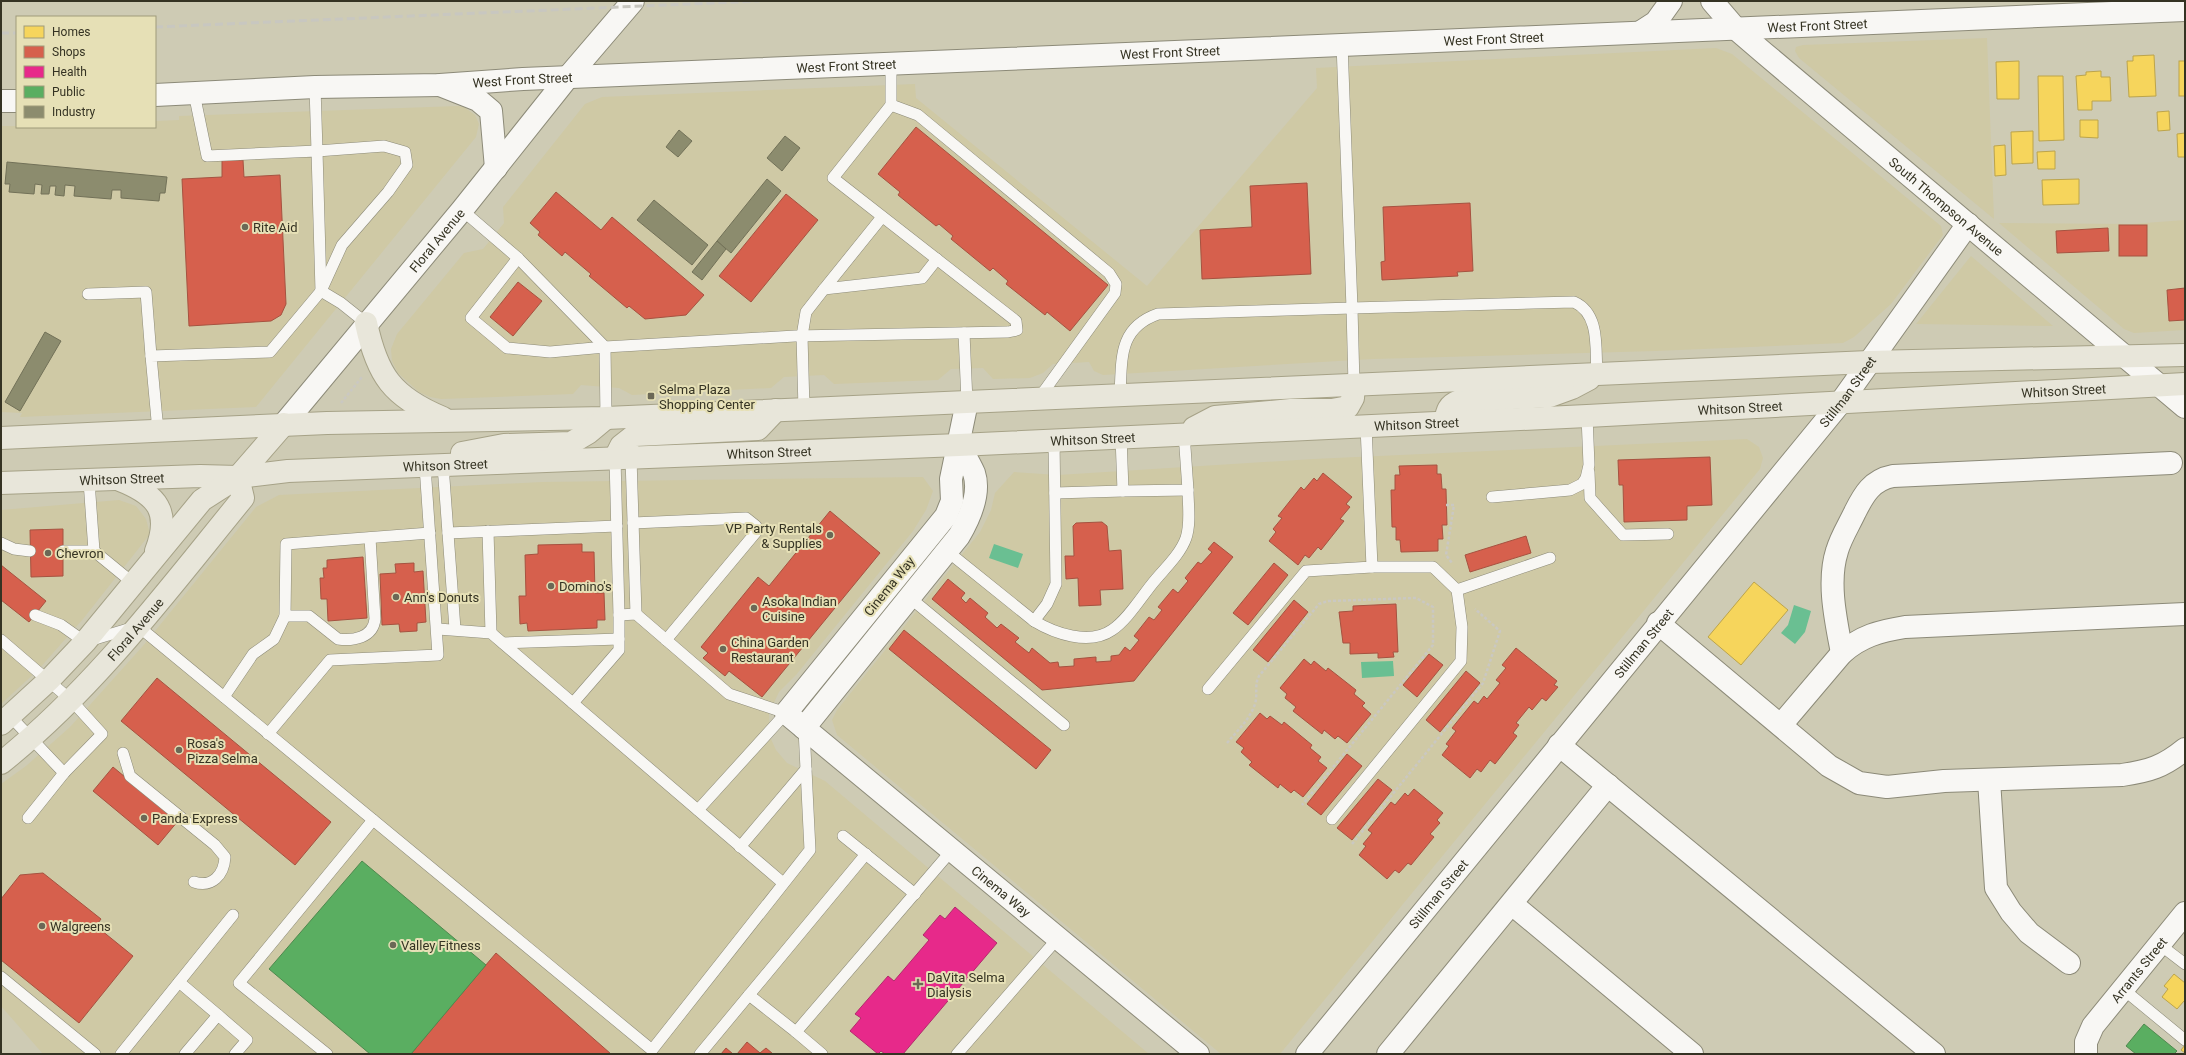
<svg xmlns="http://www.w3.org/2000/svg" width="2186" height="1055" viewBox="0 0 2186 1055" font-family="Roboto,sans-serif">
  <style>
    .built { fill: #cfc9a5 }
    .water { fill: #6abf92 }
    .homes { fill: #f6d55c; stroke: #bca44b }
    .shops { fill: #d6604d; stroke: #a65240 }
    .health { fill: #e7298a; stroke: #b22c6b }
    .public { fill: #5aae61; stroke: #4f894e }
    .industry { fill: #8c8c6e; stroke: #727158 }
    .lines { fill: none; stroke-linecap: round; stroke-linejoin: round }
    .lane-casing { stroke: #8c8a78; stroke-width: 12 }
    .street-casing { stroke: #8c8a78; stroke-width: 24 }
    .secondary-casing { stroke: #8c8a78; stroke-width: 24 }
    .primary-casing { stroke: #a6a287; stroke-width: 24 }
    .path { stroke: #cac8c2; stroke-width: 2.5; stroke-dasharray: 3 2; stroke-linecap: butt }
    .lane { stroke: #f8f7f4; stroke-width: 11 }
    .street { stroke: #f8f7f4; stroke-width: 22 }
    .secondary { stroke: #f8f7f4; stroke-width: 22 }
    .primary { stroke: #e8e6da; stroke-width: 22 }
    .rail { stroke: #c8c7c0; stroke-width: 3; stroke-dasharray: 8 4; stroke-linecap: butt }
    .poi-dot { fill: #6b6856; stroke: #e6e0b6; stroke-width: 1.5 }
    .labels { text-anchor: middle; stroke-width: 4; stroke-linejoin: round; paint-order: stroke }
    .street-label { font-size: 13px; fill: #353323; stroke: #e6e0b6 }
    .poi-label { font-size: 13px; fill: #353323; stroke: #e6e0b6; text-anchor: start }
  </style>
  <rect width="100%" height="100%" fill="#cecbb4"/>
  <g class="built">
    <path d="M1987 38 1994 219 1799 58 1795 51 1796 47 1803 45Z"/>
    <path d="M1716 48 1732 54 1941 226 1943 235 1891 304 1854 337 1843 343 1655 351 1373 359 1103 375 1094 371 1089 362 1053 364 1043 373 1030 378 993 379 983 368 951 369 938 380 834 384 824 375 784 377 771 388 632 395 619 388 581 385 573 394 441 399 430 397 419 392 398 373 392 361 391 349 397 334 464 253 483 249 504 223 503 207 585 104 602 97 915 84 916 98 1147 286 1317 88 1316 68Z"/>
    <path d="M458 106 464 107 475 115 479 124 476 137 256 407 20 417 22 413 1 412V126L155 127V121L179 120V116Z"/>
    <path d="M2185 220V330L2134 333 2124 329 1999 223 2132 224Z"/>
    <path d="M1971 256 2053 326 1916 324Z"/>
    <path d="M1747 439 1759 447 1763 458 1760 469 1280 1054H1221L837 735 832 720 837 710 980 532 991 510 995 493 1014 472 1058 475 1313 459Z"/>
    <path d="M923 477 933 491 926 510 913 531 796 675 779 692 769 713 770 737 776 750 787 763 825 781 1149 1054H43L1 1006V784L26 766 70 727 142 647 256 507 279 495 542 482Z"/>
    <path d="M119 500 136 506 146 519 150 534 83 619 38 670 1 704V510Z"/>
  </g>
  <g class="water">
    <path d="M994 544 1023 554 1018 568 989 558Z"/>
    <path d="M1794 605 1811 611 1805 632 1795 644 1781 633 1788 625Z"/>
    <path d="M1393 661 1394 676 1362 678 1361 662Z"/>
  </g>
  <g class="homes">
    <path d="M2154 55 2156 96 2129 97 2127 61H2133V56Z"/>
    <path d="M2019 61V99H1997L1996 62Z"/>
    <rect x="2179" y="61" width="6" height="35"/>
    <path d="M2101 71V77H2110L2111 101H2092V110H2078L2076 76 2086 75V72Z"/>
    <path d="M2038 76H2063L2064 140 2039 141Z"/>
    <path d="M2169 111 2170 130 2158 131 2157 112Z"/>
    <path d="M2080 120H2098V138L2080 137Z"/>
    <path d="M2033 131V163L2012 164 2011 132Z"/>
    <path d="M2185 133V157H2178L2177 134Z"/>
    <path d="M2005 145 2006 175 1995 176 1994 146Z"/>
    <path d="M2055 151V169H2038L2037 152Z"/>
    <path d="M2079 179V204L2043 205 2042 180Z"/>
    <path d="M1754 582 1788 610 1741 665 1708 637Z"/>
    <path d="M2174 974 2185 983V1002L2184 1001 2177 1009 2162 997 2168 989 2164 986Z"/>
    <path d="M2185 1045V1053L2181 1050Z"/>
  </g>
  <g class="shops">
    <path d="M916 127 1108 285 1070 331 1047 312 1045 315 1006 284 1008 281 993 268 990 271 951 239 953 236 939 224 936 226 898 195 900 192 878 174Z"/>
    <path d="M222 160H243L244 177 280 175 286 304 281 315 271 321 189 326 182 179 222 177Z"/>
    <path d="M1307 183 1311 274 1202 279 1200 230 1252 227 1250 186Z"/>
    <path d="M556 192 601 230 612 217 704 295 686 315 645 319 629 306 627 308 589 276 591 274 565 252 562 256 538 235 540 232 530 223Z"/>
    <path d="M786 194 818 220 751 302 719 276Z"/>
    <path d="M1470 203 1473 271 1457 272 1458 276 1382 280 1381 262 1385 261 1383 207Z"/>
    <rect x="2119" y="225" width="28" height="31"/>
    <path d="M2108 228 2109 251 2057 253 2056 231Z"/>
    <path d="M518 282 542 301 513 336 490 317Z"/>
    <path d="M2185 288V320L2169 321 2167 290Z"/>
    <path d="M1710 457 1712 505 1687 506V520L1624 522 1623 485H1619L1618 460Z"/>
    <path d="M1437 465V474H1441L1442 489H1446L1447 525H1442L1443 539H1438V551L1401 552 1400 540H1396V527H1392L1391 490H1395V475H1400L1399 466Z"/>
    <path d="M1323 473 1352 497 1346 504 1350 507 1340 519 1344 521 1321 550 1318 547 1309 558 1305 555 1298 565 1269 541 1276 532 1273 529 1282 518 1278 516 1301 487 1304 490 1314 478 1317 481Z"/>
    <path d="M830 511 880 553 762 697 729 671 725 676 703 658 708 653 701 647 758 577 769 586Z"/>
    <path d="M1102 522 1107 526 1109 551 1121 550 1123 589 1100 590 1101 605 1079 606 1078 578 1066 579 1065 556H1074L1073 526 1076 523Z"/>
    <path d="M63 529V576L31 577 30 530Z"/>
    <path d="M1526 536 1531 553 1470 572 1465 555Z"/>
    <path d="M1214 542 1233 557 1134 681 1042 690 932 599 948 579 965 593 961 598 966 603 970 598 988 613 985 617 997 628 1001 624 1019 638 1015 642 1029 653 1032 648 1050 663 1058 662 1059 667 1074 666V659L1096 657V662L1111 661V656L1119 655 1125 647 1130 651 1139 640 1134 636 1149 617 1154 620 1162 610 1158 607 1173 589 1178 593 1188 581 1185 578 1198 562 1201 564 1212 552 1208 549Z"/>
    <path d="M582 544V552H594L595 593H604L605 620H597V628L528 631 527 623 520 624 519 596H526L525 555 538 554V545Z"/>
    <path d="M363 557 367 618 328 621 327 599H321L320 578H324L323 568H327V560Z"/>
    <path d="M414 563V572L423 571 426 622 417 623V631L400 632 399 624 382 625 380 574 396 573 395 564Z"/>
    <path d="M1274 563 1288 575 1248 625 1233 613Z"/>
    <path d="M1 565 46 601 29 622 1 600Z"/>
    <path d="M1294 600 1308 612 1268 662 1253 650Z"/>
    <path d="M1396 604 1398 652H1393L1394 657 1378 658V653L1350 654V643H1343L1339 612 1353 611V606Z"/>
    <path d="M904 630 1051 750 1036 769 889 649Z"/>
    <path d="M1516 648 1557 681 1554 685 1558 687 1546 701 1542 698 1532 710 1529 707 1516 723 1519 725 1513 733 1517 736 1495 764 1490 760 1481 772 1477 769 1470 778 1442 755 1449 746 1446 744 1456 731 1452 728 1474 701 1478 704 1484 696 1487 699 1500 683 1496 680 1506 668 1502 665Z"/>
    <path d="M1429 654 1443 665 1417 697 1403 685Z"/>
    <path d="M1304 659 1311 665 1314 661 1326 671 1328 668 1356 690 1354 694 1365 703 1362 706 1371 714 1347 743 1338 736 1335 739 1324 730 1322 734 1293 711 1296 707 1285 698 1287 694 1280 688Z"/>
    <path d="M1466 671 1480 683 1440 732 1426 720Z"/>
    <path d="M157 678 331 822 295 865 121 721Z"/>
    <path d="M1260 713 1267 719 1270 716 1282 725 1284 722 1312 745 1310 748 1321 757 1318 761 1327 768 1303 797 1294 790 1291 793 1280 784 1278 788 1249 765 1252 762 1241 752 1244 748 1236 742Z"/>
    <path d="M1347 754 1362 766 1321 815 1307 804Z"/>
    <path d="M113 767 178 821 158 845 93 791Z"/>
    <path d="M1378 779 1392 790 1352 840 1337 828Z"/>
    <path d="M1414 789 1443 813 1437 820 1440 823 1430 834 1434 837 1411 865 1408 863 1399 873 1395 870 1387 879 1359 855 1366 846 1363 844 1372 833 1368 830 1391 802 1395 805 1405 793 1408 796Z"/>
    <path d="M43 873 101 919 96 926 133 956 79 1023 1 960V899L20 875Z"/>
    <path d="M496 953 611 1054H411Z"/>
    <path d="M747 1042 760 1053 766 1048 773 1054H737Z"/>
    <path d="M726 1048 733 1054H721Z"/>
  </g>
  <path class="health" d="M955 907 997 943 903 1054H885L881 1051 878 1054 850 1031 861 1018 855 1014 888 976 894 981 929 940 923 935 940 915 945 919Z"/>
  <g class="public">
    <path d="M362 861 486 965 411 1054H370L269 969Z"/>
    <path d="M2144 1024 2177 1051 2174 1054H2136L2126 1046Z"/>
  </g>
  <g class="industry">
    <path d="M679 130 692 141 678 157 666 147Z"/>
    <path d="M785 136 800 148 782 171 767 158Z"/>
    <path d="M7 162 167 177 165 193H160L159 201 121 198V190H112L111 199 74 196 75 186 65 185 64 196 55 195 56 186H50L49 194H41L42 185 35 184 34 194 9 192 10 184H5Z"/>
    <path d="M767 179 781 191 731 253 717 241Z"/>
    <path d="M654 200 708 245 692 265 637 220Z"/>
    <path d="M717 241 726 249 702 280 692 272Z"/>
    <path d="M45 332 61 341 20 411 5 402Z"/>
  </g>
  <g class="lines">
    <g class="lane-casing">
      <g id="lane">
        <path d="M194 93 207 156 317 151 321 291 341 303 366 323"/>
        <path d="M891 105 918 115 1109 273 1116 284 1115 293 1039 398"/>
        <path d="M462 210 518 258 605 347 606 418"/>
        <path d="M518 258 471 318 507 348 550 352 605 347 795 336 1008 332 1017 330 1016 321 833 178 891 105V63"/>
        <path d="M824 289 882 217"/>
        <path d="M88 294 146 292 151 356"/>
        <path d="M964 333 967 402"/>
        <path d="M1354 385 1352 308 1574 302C1601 314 1595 350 1597 375"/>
        <path d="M1120 395C1122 359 1118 328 1158 314L1352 308 1342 44"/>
        <path d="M804 409 802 336 806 312 824 289 922 278 937 259"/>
        <path d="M158 431 151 356 270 352 321 291 342 245 388 192 407 165 405 152 384 146 317 151 315 87"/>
        <path d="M1121 436 1123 491 1188 490 1184 433"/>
        <path d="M1054 440 1056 584 1047 604 1034 621C1054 633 1089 646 1112 630 1127 620 1140 599 1152 584 1163 570 1180 555 1186 538 1191 523 1188 505 1188 490"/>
        <path d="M615 458 619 615"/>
        <path d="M631 458 636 614"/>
        <path d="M443 465 455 629"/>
        <path d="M1589 472 1590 498 1623 535 1668 534"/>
        <path d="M89 481 94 551"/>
        <path d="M1055 493 1123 491"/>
        <path d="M1492 497 1570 490 1582 484 1586 478 1589 465 1587 416"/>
        <path d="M633 523 746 518 756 526 757 531 666 640"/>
        <path d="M488 531 491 633"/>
        <path d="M448 533 617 526"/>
        <path d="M1 543 14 549 30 551"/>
        <path d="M63 551H94L133 583"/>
        <path d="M947 551 1034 621"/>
        <path d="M1457 590 1550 558"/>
        <path d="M909 597 1064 725"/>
        <path d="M35 615 61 625 85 642 138 626 652 1050 810 850 804 729"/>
        <path d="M285 616H309L338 639C353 641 373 638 375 619L370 538"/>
        <path d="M438 629 491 633 783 883"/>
        <path d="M1 640 72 701 102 734 64 773 28 818"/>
        <path d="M503 643 619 639"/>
        <path d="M1208 689 1306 571 1372 567 1366 426"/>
        <path d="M224 697 253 654 274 639 285 616 286 544 430 533"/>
        <path d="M573 703 619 650V615L636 614 729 694 786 713 698 810"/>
        <path d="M10 716 64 773"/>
        <path d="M268 734 330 660 438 655 425 466"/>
        <path d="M123 753 130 776 215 845 225 857C224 875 212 888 194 882"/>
        <path d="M1332 819 1461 661 1462 627 1457 590 1433 567H1372"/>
        <path d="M843 836 915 894"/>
        <path d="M740 847 806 769"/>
        <path d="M2159 944 2185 964"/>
        <path d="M1 977 95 1054"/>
        <path d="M179 982 218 1015"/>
        <path d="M2123 989 2185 1040"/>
        <path d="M749 995 796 1032"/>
        <path d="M121 1054 233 915"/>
        <path d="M185 1054 218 1015 247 1040 235 1054"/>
        <path d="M327 1054 239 983 373 820"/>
        <path d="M700 1054 866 854"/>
        <path d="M822 1054 796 1032 952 850"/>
        <path d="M957 1054 1058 938"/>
      </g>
    </g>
    <g class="street-casing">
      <g id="street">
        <path id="s1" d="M1712 1 1736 29 1764 53 2185 407"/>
        <path id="s2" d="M155 95 315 87 440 85 523 79 2185 10"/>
        <path d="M1 101H17"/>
        <path id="s3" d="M967 402 951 479 952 501 946 516 786 713 1198 1054"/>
        <path d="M1658 623 1829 766 1859 783 1887 787 1944 781 2122 775C2149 771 2163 767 2185 749"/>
        <path d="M1842 653C1836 621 1827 582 1837 551 1841 537 1849 525 1855 512 1864 494 1872 480 1893 476L2171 463"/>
        <path d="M1781 725 1842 653C1861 636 1880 631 1905 627L2185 614"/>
        <path d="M804 728 959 536C969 519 981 494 974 473 970 464 964 454 959 445"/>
        <path d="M1559 745 1934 1054"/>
        <path d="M1989 780 1996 888 2011 912 2029 933 2069 963"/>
        <path d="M1512 904 1692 1054"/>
        <path id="s4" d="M1307 1054 1841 402 1968 224"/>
        <path d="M1388 1054 1608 785"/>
        <path id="s5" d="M2086 1054V1042L2093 1026 2185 913"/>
      </g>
    </g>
    <g class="secondary-casing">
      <g id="secondary">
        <path d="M1642 31 1656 22 1671 1"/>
        <path d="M440 85 478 100 491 111 496 168"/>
        <path id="s6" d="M284 424 462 210 568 77 633 1"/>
      </g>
    </g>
    <g class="primary-casing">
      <g id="primary">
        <path d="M366 323C377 375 392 397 443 418"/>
        <path d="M1445 422C1447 411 1448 405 1459 401L1550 396 1572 388 1589 379"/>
        <path d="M1194 428 1215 417 1291 410H1332L1348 407 1353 398 1354 385"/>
        <path d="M1 438 327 423 606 418 1869 362 2185 355"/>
        <path d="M462 453 504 445 571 443 588 433 606 418"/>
        <path d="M615 458 621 446 635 435 758 429 776 410"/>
        <path d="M120 480C158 495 171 512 156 551"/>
        <path id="s7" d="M1 483 200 476 238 477 288 471 959 445 1587 416 2185 384"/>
        <path d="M1 724 49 680 85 642 202 500 238 477 284 424"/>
        <path id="s8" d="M1 763C95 688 167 591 243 498L238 477"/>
      </g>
    </g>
    <g class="path">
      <path d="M341 403 362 377"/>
      <path d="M1446 505H1454L1446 555 1452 563"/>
      <path d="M1227 743C1237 731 1250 719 1255 704 1258 694 1254 685 1259 676L1319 604 1328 601 1416 598 1433 607V645L1302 805"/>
      <path d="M1352 844 1483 683 1500 631 1475 609"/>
    </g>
    <use href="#lane" class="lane"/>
    <use href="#street" class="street"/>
    <use href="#secondary" class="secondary"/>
    <use href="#primary" class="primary"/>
    <g class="rail">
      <path d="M155 27 759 1"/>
      <path d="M1 33H17"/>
    </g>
  </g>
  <g class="poi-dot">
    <circle cx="245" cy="227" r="4"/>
    <rect x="647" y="392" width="8" height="8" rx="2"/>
    <circle cx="830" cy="535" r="4"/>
    <circle cx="48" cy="553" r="4"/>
    <circle cx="551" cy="586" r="4"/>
    <circle cx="396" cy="597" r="4"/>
    <circle cx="754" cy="608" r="4"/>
    <circle cx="723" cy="649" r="4"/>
    <circle cx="179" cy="750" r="4"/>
    <circle cx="144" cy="818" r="4"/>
    <circle cx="42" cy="926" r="4"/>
    <circle cx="393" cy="945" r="4"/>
    <path d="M916 978h4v4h4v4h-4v4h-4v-4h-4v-4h4z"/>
  </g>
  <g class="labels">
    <g class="street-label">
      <text dy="5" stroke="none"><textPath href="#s2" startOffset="1664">West Front Street</textPath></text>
      <text dy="5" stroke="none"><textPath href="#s2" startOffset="1340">West Front Street</textPath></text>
      <text dy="5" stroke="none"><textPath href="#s2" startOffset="1016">West Front Street</textPath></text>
      <text dy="5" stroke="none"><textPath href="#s2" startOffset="692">West Front Street</textPath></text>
      <text dy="5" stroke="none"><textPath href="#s2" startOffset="368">West Front Street</textPath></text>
      <text dy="5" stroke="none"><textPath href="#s1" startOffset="312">South Thompson Avenue</textPath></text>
      <text dy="5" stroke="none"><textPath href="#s6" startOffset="239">Floral Avenue</textPath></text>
      <text dy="5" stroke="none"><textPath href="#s7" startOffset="2065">Whitson Street</textPath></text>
      <text dy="5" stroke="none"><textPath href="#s4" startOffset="855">Stillman Street</textPath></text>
      <text dy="5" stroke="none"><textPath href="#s7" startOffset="1741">Whitson Street</textPath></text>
      <text dy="5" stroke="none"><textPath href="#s7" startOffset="1417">Whitson Street</textPath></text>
      <text dy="5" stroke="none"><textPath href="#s7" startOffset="1093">Whitson Street</textPath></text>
      <text dy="5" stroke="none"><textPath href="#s7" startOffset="769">Whitson Street</textPath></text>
      <text dy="5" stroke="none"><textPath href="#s7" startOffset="445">Whitson Street</textPath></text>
      <text dy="5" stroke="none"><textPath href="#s7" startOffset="121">Whitson Street</textPath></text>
      <text transform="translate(889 586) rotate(-51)" y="5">Cinema Way</text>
      <text dy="5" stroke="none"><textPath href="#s8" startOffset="190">Floral Avenue</textPath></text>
      <text dy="5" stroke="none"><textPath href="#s4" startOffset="531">Stillman Street</textPath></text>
      <text dy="5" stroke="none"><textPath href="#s3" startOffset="650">Cinema Way</textPath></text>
      <text dy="5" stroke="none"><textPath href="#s4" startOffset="207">Stillman Street</textPath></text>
      <text dy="5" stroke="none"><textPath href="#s5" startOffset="102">Arrants Street</textPath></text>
    </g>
    <g class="poi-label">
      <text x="253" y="232">Rite Aid</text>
      <text x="659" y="394">Selma Plaza<tspan x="659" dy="15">Shopping Center</tspan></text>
      <text x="822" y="533" text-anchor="end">VP Party Rentals<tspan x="822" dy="15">&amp; Supplies</tspan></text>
      <text x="56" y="558">Chevron</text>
      <text x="559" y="591">Domino's</text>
      <text x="404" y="602">Ann's Donuts</text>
      <text x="762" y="606">Asoka Indian<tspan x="762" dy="15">Cuisine</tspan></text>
      <text x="731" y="647">China Garden<tspan x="731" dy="15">Restaurant</tspan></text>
      <text x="187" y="748">Rosa's<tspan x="187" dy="15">Pizza Selma</tspan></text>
      <text x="152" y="823">Panda Express</text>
      <text x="50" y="931">Walgreens</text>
      <text x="401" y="950">Valley Fitness</text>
      <text x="927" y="982">DaVita Selma<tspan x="927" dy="15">Dialysis</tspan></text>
    </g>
  </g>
  <rect width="2186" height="1055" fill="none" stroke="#353323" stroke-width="4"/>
  <rect x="16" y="16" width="140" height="112" fill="#e6e0b6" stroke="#9f9b7b"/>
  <rect x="24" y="26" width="20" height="12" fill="#f6d55c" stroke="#9f9b7b"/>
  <text x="52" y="36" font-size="12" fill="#353323">Homes</text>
  <rect x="24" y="46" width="20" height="12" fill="#d6604d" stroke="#9f9b7b"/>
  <text x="52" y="56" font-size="12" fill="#353323">Shops</text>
  <rect x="24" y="66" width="20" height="12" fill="#e7298a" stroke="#9f9b7b"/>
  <text x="52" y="76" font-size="12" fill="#353323">Health</text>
  <rect x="24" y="86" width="20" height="12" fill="#5aae61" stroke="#9f9b7b"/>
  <text x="52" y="96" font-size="12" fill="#353323">Public</text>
  <rect x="24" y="106" width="20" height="12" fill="#8c8c6e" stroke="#9f9b7b"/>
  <text x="52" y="116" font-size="12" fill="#353323">Industry</text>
</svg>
